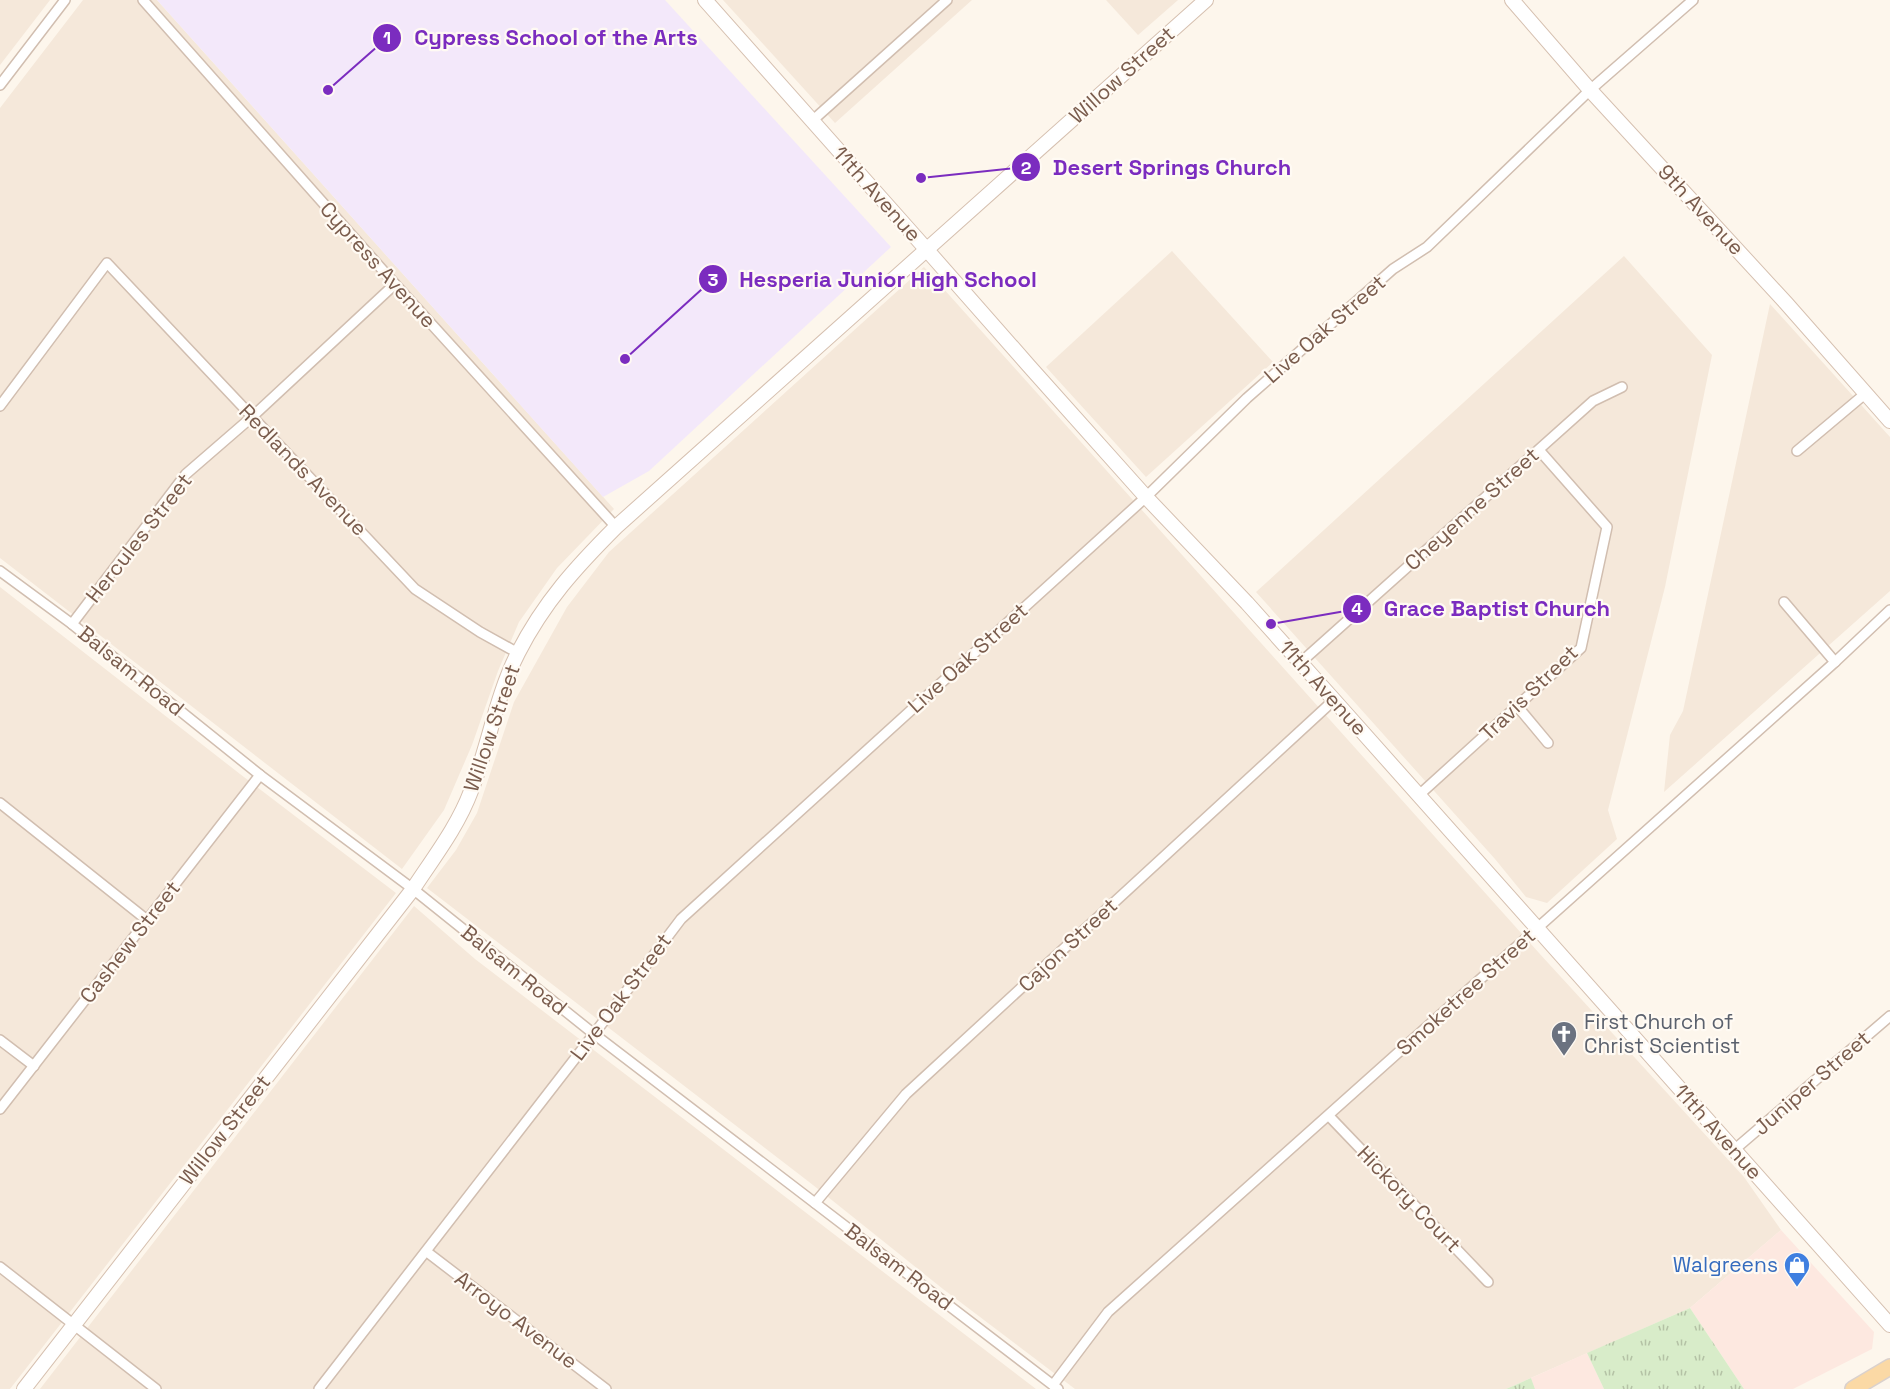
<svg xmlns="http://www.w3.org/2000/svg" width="1890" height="1389" viewBox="0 0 1890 1389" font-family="'Space Grotesk',sans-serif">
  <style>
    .residential { fill: #f5e8da }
    .commercial { fill: #fde8e0 }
    .education { fill: #f3e8fa }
    .grass { fill: url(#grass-tufts) }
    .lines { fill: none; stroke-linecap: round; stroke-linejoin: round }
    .street-casing { stroke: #d1beb0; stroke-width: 12 }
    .secondary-casing { stroke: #d6c0b0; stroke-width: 16 }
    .primary-casing { stroke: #dad1cd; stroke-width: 18 }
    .street { stroke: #fff; stroke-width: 9 }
    .secondary { stroke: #fff; stroke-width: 14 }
    .primary { stroke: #fbd9a5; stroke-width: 15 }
    .labels { text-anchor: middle; stroke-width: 4.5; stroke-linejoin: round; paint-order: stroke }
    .street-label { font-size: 21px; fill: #7a5c4d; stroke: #fffaf3 }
    .worship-label { font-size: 21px; fill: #5b616d; stroke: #fffaf3; text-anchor: start }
    .shop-label { font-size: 21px; fill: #366cbe; stroke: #fffaf3; text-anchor: end }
    .leader { fill: none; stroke: #7b2cbf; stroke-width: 2 }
    .callout-dot { fill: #7b2cbf; stroke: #fffaf3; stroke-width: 2 }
    .mark-label { font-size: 18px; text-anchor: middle; font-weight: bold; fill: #fff }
    .callout-label { font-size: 22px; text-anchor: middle; font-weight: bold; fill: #7b2cbf; stroke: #fffaf3; stroke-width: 4.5; stroke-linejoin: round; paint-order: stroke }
  </style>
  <defs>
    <pattern id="grass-tufts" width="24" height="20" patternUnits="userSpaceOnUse" patternTransform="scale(1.5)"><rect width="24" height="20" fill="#d8ecc9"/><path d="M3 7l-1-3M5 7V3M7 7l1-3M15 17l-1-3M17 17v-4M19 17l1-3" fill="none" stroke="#b4c2a5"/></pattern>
  </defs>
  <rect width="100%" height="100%" fill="#fdf6ec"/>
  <g class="residential">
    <path d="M0 0H50L0 65Z"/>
    <path d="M83 0H157L614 509 557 568 519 622 498 671 472 745 444 810 402 869 0 558V108Z"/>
    <path d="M723 0H972L835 123Z"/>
    <path d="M1106 0H1178L1138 35Z"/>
    <path d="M1172 251 1273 362 1146 477 1046 367Z"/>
    <path d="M1624 256 1712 355 1665 587 1608 810 1617 839 1547 903 1526 897 1495 859 1256 592Z"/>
    <path d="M924 267 1539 953 1744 1177 1781 1230 1690 1308 1506 1389H1075L943 1289 813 1185 427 888 456 850 477 813 514 702 567 607 609 552Z"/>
    <path d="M1770 304 1890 437V591L1664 792 1670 735 1683 711Z"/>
    <path d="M0 587 240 774 396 893 10 1389H0Z"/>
    <path d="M414 906 475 959 1036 1389H40Z"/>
  </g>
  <g class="commercial">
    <path d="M1781 1230 1874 1332 1872 1349 1793 1389H1744L1690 1308Z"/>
    <path d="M1587 1353 1604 1389H1535L1531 1378Z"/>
  </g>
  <path class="education" d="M157 0H665L891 247 649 471 603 497Z"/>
  <g class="grass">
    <path d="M1690 1308 1744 1389H1604L1587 1353Z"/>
    <path d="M1531 1378 1535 1389H1506Z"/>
  </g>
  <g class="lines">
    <g class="street-casing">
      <g id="street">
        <path d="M143 0 395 284 616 527"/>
        <path d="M0 85 65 0"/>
        <path d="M812 121 947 0"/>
        <path d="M0 406 107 263 415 589 480 632 518 653"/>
        <path d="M1797 451 1866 393"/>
        <path d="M0 571 72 624 260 775 413 889 594 1034 1058 1389"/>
        <path d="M1784 602 1835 662"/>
        <path d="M72 624 186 474 253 416 395 284"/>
        <path d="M1300 663 1593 401 1622 387"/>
        <path d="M1518 707 1548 743"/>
        <path d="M1419 795 1581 648 1607 527 1539 450"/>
        <path d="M0 803 147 920"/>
        <path d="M0 1040 34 1066"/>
        <path d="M0 1109 260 775"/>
        <path d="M1329 1116 1488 1282"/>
        <path d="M1734 1150 1890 1016"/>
        <path d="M815 1203 906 1094 1334 700"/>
        <path d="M427 1252 606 1389"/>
        <path d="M0 1267 156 1389"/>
        <path d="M1053 1385 1108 1312 1835 662 1890 610"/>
        <path d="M319 1389 594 1034 681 919 1146 497 1247 398 1393 269 1427 247 1590 90 1693 0"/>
      </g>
    </g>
    <g class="secondary-casing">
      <g id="secondary">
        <path d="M705 0 927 250 1029 366 1146 497 1247 603 1334 700 1890 1325"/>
        <path d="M1512 0 1590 90 1786 303 1890 421"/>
        <path d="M24 1389 413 889C434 857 458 826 471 791 489 745 496 696 518 653 544 602 576 567 616 527L1206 0"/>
      </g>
    </g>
    <g class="primary-casing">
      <path id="primary" d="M1853 1389 1890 1367"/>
    </g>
    <use href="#street" class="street"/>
    <use href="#secondary" class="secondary"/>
    <use href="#primary" class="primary"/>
  </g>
  <defs>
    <g id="church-pin" transform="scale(1.35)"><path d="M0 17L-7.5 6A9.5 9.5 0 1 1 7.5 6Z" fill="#6b7280" stroke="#fffaf3"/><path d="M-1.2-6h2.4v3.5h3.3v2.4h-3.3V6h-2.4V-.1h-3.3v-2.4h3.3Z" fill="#fff"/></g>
    <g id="shop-pin" transform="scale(1.35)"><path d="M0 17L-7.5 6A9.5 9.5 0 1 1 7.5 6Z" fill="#3f7fe0" stroke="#fffaf3"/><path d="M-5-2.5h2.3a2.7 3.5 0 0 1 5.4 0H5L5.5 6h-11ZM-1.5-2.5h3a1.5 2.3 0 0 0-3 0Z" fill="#fff"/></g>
  </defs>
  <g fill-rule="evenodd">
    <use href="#church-pin" x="1564" y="1034"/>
    <use href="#shop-pin" x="1797" y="1265"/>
  </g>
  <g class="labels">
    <g class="street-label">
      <text transform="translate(1122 75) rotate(-42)" y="7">Willow Street</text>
      <text transform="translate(877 194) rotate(48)" y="7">11th Avenue</text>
      <text transform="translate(1701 210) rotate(47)" y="7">9th Avenue</text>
      <text transform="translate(378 265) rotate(48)" y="7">Cypress Avenue</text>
      <text transform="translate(1325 329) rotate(-41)" y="7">Live Oak Street</text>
      <text transform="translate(303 470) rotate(46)" y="7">Redlands Avenue</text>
      <text transform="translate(1472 509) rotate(-42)" y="7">Cheyenne Street</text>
      <text transform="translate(139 538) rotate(-52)" y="7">Hercules Street</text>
      <text transform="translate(968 658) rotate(-42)" y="7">Live Oak Street</text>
      <text transform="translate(131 671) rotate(39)" y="7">Balsam Road</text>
      <text transform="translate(1323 688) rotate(48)" y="7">11th Avenue</text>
      <text transform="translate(1529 693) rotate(-44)" y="7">Travis Street</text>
      <text transform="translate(492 728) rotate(-71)" y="7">Willow Street</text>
      <text transform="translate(130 942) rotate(-52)" y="7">Cashew Street</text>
      <text transform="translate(1068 945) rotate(-43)" y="7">Cajon Street</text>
      <text transform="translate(514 970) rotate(39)" y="7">Balsam Road</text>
      <text transform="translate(1466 992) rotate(-42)" y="7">Smoketree Street</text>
      <text transform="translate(621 997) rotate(-53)" y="7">Live Oak Street</text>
      <text transform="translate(1812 1083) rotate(-41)" y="7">Juniper Street</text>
      <text transform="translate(225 1130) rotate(-52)" y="7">Willow Street</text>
      <text transform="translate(1718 1132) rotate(48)" y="7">11th Avenue</text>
      <text transform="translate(1409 1199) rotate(46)" y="7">Hickory Court</text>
      <text transform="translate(899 1267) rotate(37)" y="7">Balsam Road</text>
      <text transform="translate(516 1320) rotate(37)" y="7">Arroyo Avenue</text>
    </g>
    <g class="worship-label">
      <text x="1584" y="1029">First Church of<tspan x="1584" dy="24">Christ Scientist</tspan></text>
    </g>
    <g class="shop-label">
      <text x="1778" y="1272">Walgreens</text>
    </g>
  </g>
  <path class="leader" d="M328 90L387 38M921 178L1026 167M625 359L713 279M1271 624L1357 609"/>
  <g class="callout-dot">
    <circle cx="328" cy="90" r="6"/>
    <circle cx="921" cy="178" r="6"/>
    <circle cx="625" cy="359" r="6"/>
    <circle cx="1271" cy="624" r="6"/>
    <circle cx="387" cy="38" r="15"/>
    <circle cx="1026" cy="167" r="15"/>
    <circle cx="713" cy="279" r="15"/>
    <circle cx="1357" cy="609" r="15"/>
  </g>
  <g class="mark-label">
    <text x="387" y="44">1</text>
    <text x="1026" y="174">2</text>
    <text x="713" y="286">3</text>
    <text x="1357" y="615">4</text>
  </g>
  <g class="callout-label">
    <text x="556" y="45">Cypress School of the Arts</text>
    <text x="1172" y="175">Desert Springs Church</text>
    <text x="888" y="287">Hesperia Junior High School</text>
    <text x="1497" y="616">Grace Baptist Church</text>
  </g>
</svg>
